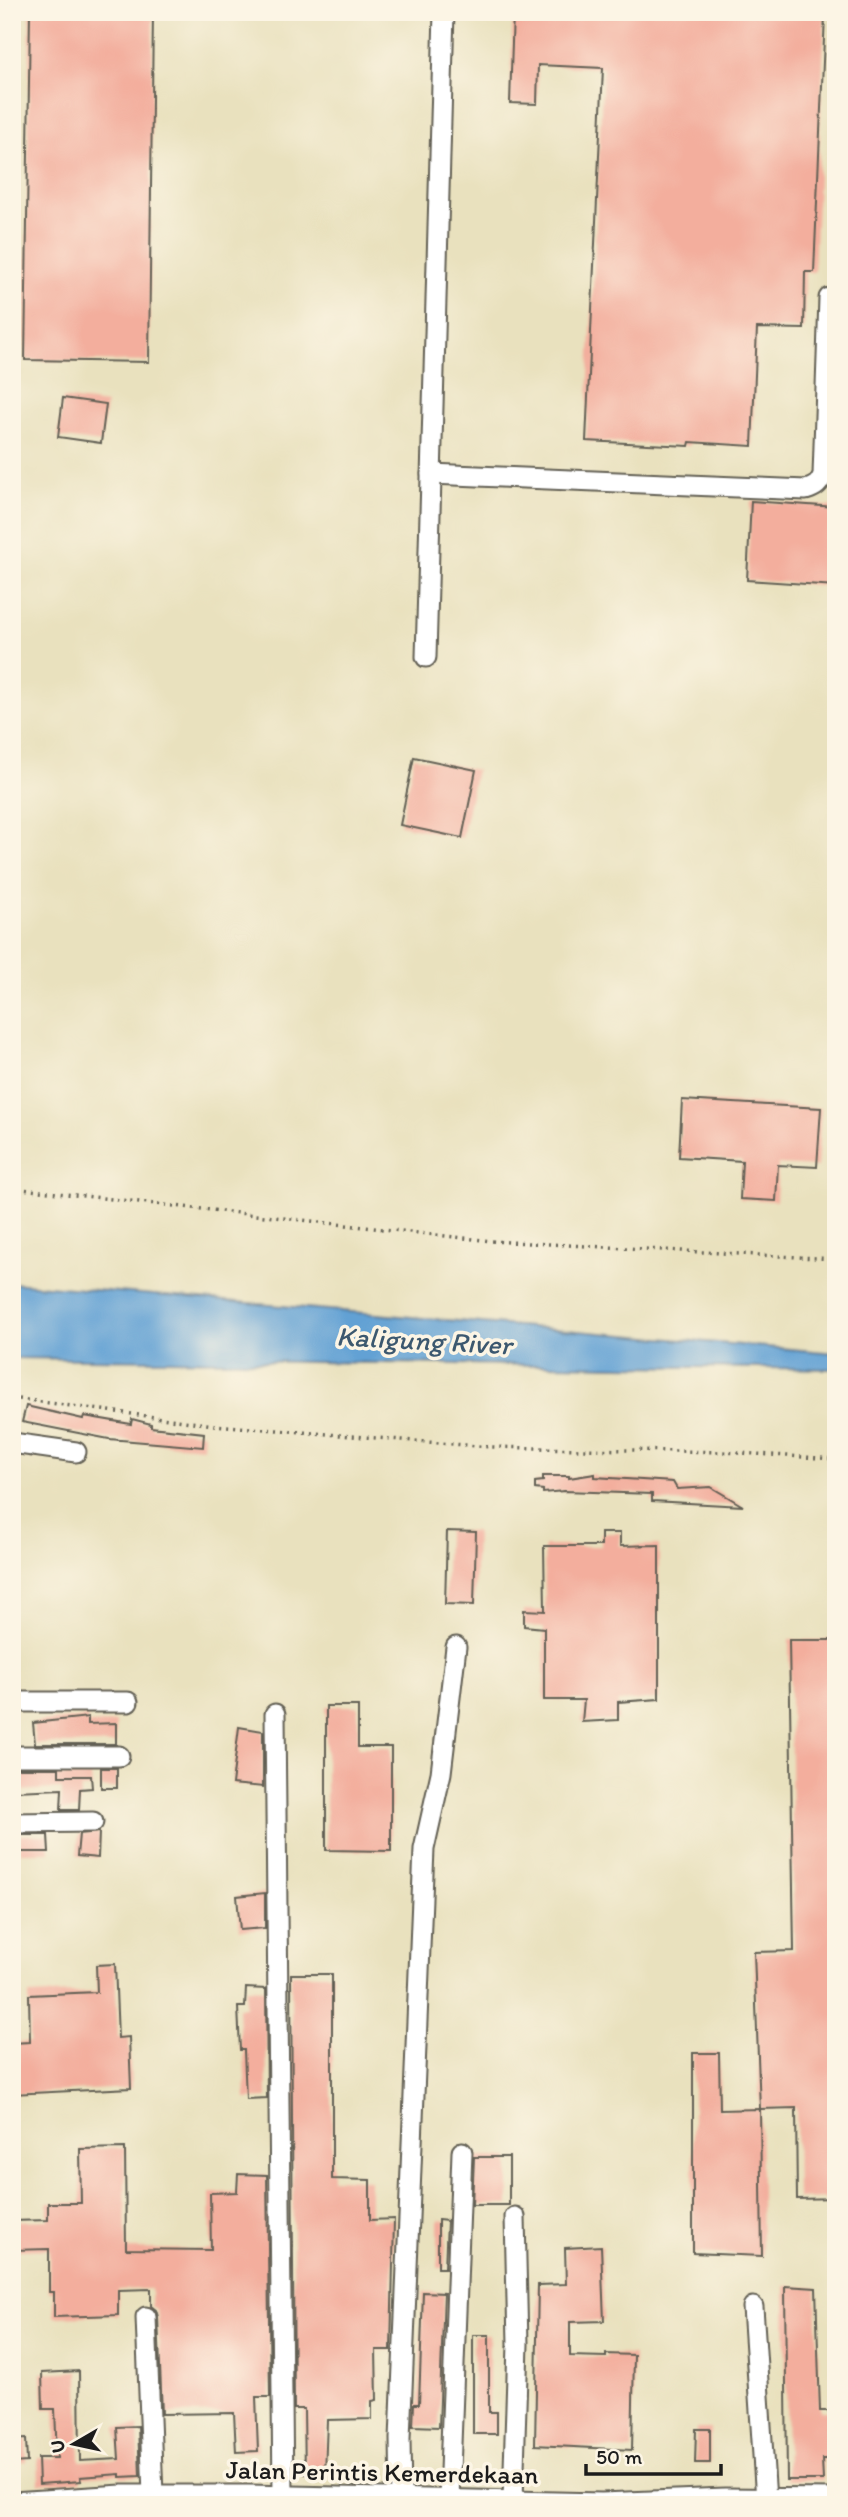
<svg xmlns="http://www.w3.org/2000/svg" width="848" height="2517" viewBox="0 0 848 2517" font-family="Itim,sans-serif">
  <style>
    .water { fill: #62a1d4; stroke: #3f5e78; stroke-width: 2 }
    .building { fill: #f3ae9d }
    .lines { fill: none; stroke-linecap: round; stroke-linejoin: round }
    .minor-casing { stroke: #646155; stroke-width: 23 }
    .path { stroke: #646155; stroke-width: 3.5; stroke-dasharray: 2 5; stroke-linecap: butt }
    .minor { stroke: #fff; stroke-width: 19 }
    .labels { text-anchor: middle; stroke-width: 7; stroke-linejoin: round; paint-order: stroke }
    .street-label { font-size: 26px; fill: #1c1c1c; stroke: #fcf5e5 }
    .water-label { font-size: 28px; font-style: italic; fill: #3c586f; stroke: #fcf5e5 }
  </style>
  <rect width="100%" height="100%" fill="#fcf5e5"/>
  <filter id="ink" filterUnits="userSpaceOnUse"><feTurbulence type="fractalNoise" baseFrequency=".0143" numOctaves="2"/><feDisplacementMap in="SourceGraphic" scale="14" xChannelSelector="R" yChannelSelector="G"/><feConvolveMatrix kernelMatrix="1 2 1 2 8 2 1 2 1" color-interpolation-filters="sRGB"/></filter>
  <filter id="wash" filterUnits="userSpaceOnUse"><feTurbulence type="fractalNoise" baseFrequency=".00686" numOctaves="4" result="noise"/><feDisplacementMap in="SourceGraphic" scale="28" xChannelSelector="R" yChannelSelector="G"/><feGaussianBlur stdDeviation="1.57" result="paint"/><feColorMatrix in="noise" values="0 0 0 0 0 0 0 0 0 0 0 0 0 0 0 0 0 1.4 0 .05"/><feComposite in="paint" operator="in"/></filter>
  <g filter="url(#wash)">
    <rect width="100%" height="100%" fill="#e9e1be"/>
    <path class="water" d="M12 1283 836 1353V1369L12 1358Z"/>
    <g id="blocks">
      <g class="building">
        <path d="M30 12H153L149 362 25 360Z"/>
        <path d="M513 12H770L825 15 814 272H805L804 329 757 328 752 446 690 442 689 446 586 441 603 68 538 65 537 104 510 103Z"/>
        <path d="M63 398 106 404 101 443 58 437Z"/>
        <path d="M751 501 836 507V586L747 580Z"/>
        <path d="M414 757 476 770 462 838 400 825Z"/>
        <path d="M682 1100 821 1108 817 1167 778 1165 776 1201 740 1199 742 1161 679 1157Z"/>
        <path d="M26 1406 83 1419 84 1416 131 1424 132 1419 151 1424V1427L204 1433 203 1447 109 1439 22 1422Z"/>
        <path d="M595 1474V1477L673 1482 677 1489 711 1487 743 1506 652 1501V1494L564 1491 543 1493V1490L535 1489V1482L543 1481V1476H569V1478Z"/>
        <path d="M447 1531 476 1532 474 1605 445 1604Z"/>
        <path d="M601 1533H620V1546L659 1545V1699L618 1702V1720L582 1722 584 1700H544V1628L524 1626V1610L545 1611 544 1546H601Z"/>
        <path d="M789 1640H836V2198L797 2199 796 2108 760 2109 754 1952 794 1951Z"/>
        <path d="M326 1706H358V1747H391V1851L326 1850Z"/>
        <path d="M88 1717V1724L116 1723V1744H35L33 1723Z"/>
        <path d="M239 1727 263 1731V1787L232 1784Z"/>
        <path d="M14 1768H59V1776H91L92 1788 80 1789 79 1810H61L62 1789 15 1791Z"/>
        <rect x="101" y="1768" width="16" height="20"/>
        <path d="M99 1832 98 1858 77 1856 79 1834Z"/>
        <path d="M20 1835H48L49 1852H20Z"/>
        <path d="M265 1893V1928L240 1930 237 1896Z"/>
        <path d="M115 1964 118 2038 129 2037 131 2088 12 2094V2043L30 2042 29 1995 97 1992 96 1965Z"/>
        <path d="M291 1974H332V2179L370 2180V2220L394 2219 391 2350H376L377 2400 372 2401V2419L327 2420 325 2474H305L304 2409H294Z"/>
        <path d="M246 1988 266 1989 267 2098 246 2099 244 2050H240L238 2007H245Z"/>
        <path d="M693 2053H719L720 2110 760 2109 762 2256 693 2253Z"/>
        <path d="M125 2148 126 2249 211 2250 210 2193 237 2192 238 2174 267 2175 270 2397H256L258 2451 236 2452 234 2413 162 2414 158 2317 156 2310 151 2306V2289L118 2290V2315L54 2317V2292H49V2249L12 2250V2221L48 2220V2203H81L80 2149Z"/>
        <path d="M474 2157H509V2205H472Z"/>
        <path d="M438 2220 447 2221 445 2268H438Z"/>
        <path d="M601 2246 604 2321 570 2322V2356L606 2357V2354L634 2355 632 2450 535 2445 538 2285 566 2284 565 2248Z"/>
        <path d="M785 2286 816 2288 820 2411H836V2459H822L823 2480H787Z"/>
        <path d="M423 2292 444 2293 439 2427 413 2426 414 2404H419Z"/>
        <path d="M473 2335H489V2412H497V2434H473Z"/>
        <path d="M79 2371 80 2461 119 2459 117 2427 138 2426 140 2476 120 2477V2474L80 2477 81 2481 39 2484 38 2458H57L55 2409H43L42 2373Z"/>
        <path d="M696 2429H710V2463H695Z"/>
        <path d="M26 2439 27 2462 12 2463V2440Z"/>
      </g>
    </g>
  </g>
  <g filter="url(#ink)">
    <use href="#blocks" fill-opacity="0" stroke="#646155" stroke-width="2"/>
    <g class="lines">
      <g class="minor-casing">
        <g id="minor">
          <path d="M431 474 806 490C816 487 819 484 823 475L829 298"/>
          <path d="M426 657 444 12"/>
          <path d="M12 1443 76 1452"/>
          <path d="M12 1702H128"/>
          <path d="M275 1714 283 2496"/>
          <path d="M12 1756H119"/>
          <path d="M12 1823 93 1822"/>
          <path d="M753 2307 766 2500"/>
          <path d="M146 2317 153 2495"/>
          <path d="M401 2498 400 2439 424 1849 441 1773 456 1647"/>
          <path d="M449 2498 462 2152"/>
          <path d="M513 2500 518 2344 515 2217"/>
          <path d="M12 2502 122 2495H248L602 2503 725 2498 836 2499"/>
        </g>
      </g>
      <g class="path">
        <path d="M12 1188 491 1241 836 1259"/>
        <path d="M12 1398 214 1425 490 1447 723 1452 836 1459"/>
      </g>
      <use href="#minor" class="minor"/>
    </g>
  </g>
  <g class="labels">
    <g class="street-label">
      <text transform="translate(382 2472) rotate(1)" y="9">Jalan Perintis Kemerdekaan</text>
    </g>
    <g class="water-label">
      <text transform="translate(424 1340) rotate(3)" y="10">Kaligung River</text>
    </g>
  </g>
  <rect width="848" height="2517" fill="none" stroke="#fcf5e5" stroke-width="42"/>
  <g transform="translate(74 2444) rotate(261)" stroke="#fcf5e5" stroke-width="5" paint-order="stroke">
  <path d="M0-5L12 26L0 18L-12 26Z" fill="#1c1c1c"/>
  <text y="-10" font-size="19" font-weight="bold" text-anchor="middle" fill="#1c1c1c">U</text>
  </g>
  <path d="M586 2464v10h135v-10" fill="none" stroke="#1c1c1c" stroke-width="3.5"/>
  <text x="596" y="2464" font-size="21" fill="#1c1c1c" stroke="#fcf5e5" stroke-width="5" paint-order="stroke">50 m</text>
</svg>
